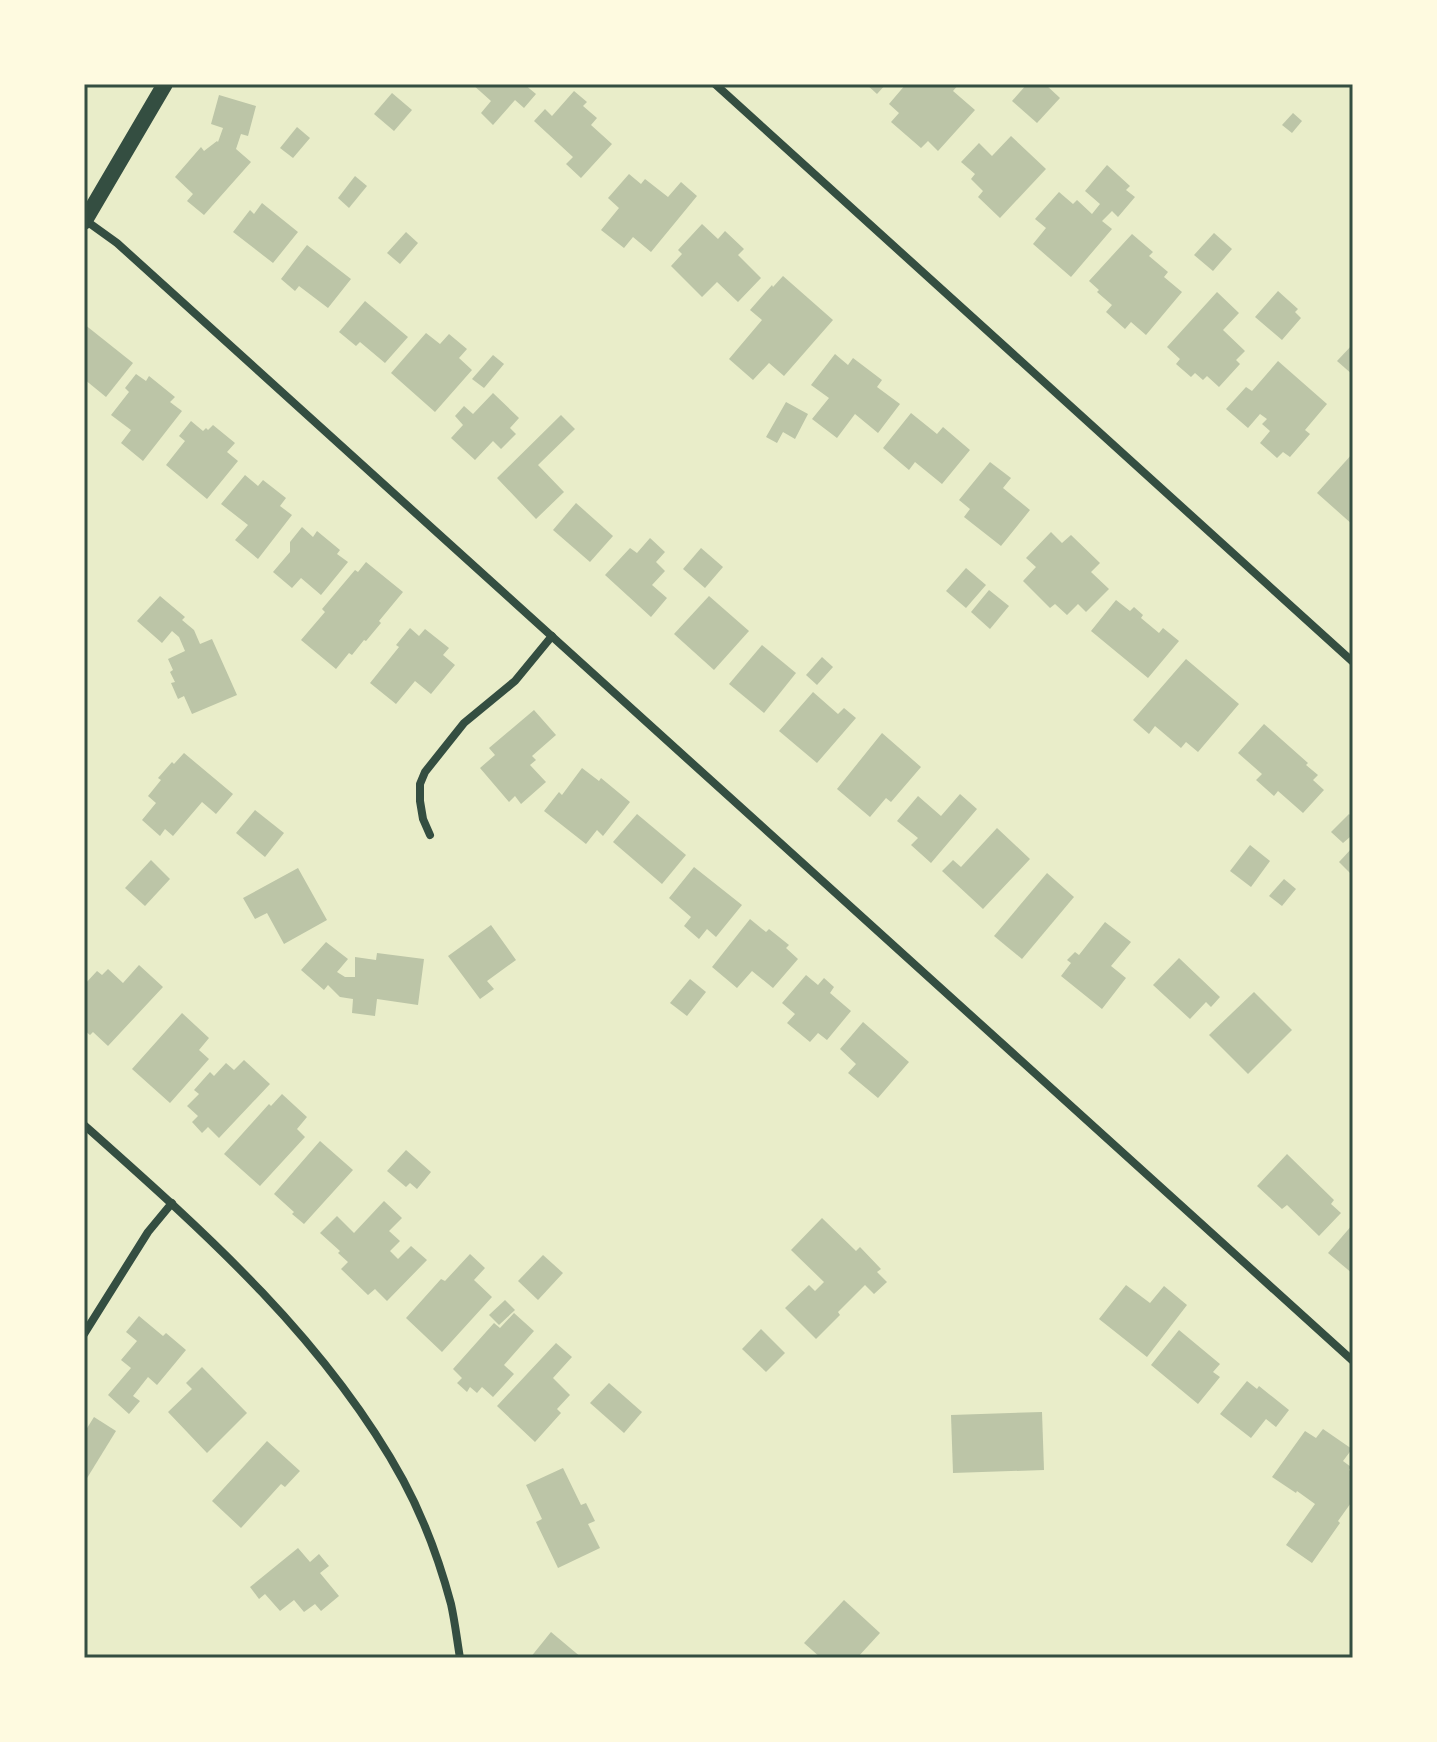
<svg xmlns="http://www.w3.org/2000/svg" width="1437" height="1742" viewBox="0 0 1437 1742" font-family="'Noto Sans',sans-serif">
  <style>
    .building { fill: #bcc5a7 }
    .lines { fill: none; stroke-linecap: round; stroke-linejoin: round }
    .minor { stroke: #344e41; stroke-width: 8 }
    .secondary { stroke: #344e41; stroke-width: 16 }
    .neatline { fill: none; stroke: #344e41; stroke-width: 3 }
  </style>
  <rect width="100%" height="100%" fill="#e9edc9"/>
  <g class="building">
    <path d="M472 84H524L536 94 524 108 515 100 493 125 481 113 491 101Z"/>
    <path d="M866 84H886L877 94Z"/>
    <path d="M906 84H959L953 91 975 110 938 151 928 141 921 148 891 122 899 113 889 104Z"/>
    <path d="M1027 84H1045L1060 98 1037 123 1012 101Z"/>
    <path d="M574 91 587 102 583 106 597 118 591 125 612 144 581 178 566 164 573 157 534 121 545 109 552 116Z"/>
    <path d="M392 93 412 110 394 131 374 114Z"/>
    <path d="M219 95 256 106 248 136 241 134 236 149 251 162 204 215 187 201 193 194 175 177 201 147 204 151 217 141 218 142 223 128 211 124Z"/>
    <path d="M1293 113 1302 121 1292 133 1282 125Z"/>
    <path d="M297 127 310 138 293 158 280 148Z"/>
    <path d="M1011 136 1046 169 1000 218 978 197 983 191 971 179 975 174 961 162 979 143 992 156Z"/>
    <path d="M1107 165 1130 186 1126 190 1135 197 1118 217 1112 211 1102 221 1112 229 1071 277 1033 244 1046 228 1035 219 1059 192 1073 204 1077 200 1092 214 1100 204 1085 191Z"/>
    <path d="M629 174 641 184 645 179 668 197 681 182 697 196 651 252 633 237 624 248 601 230 619 208 608 198Z"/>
    <path d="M355 176 367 186 349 208 338 198Z"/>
    <path d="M262 203 298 232 273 263 233 232 250 210 254 214Z"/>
    <path d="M702 224 718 239 725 231 744 249 738 255 761 278 738 302 717 282 702 297 671 266 682 254 678 250Z"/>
    <path d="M406 232 418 243 400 264 387 253Z"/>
    <path d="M1214 233 1232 249 1213 271 1194 255Z"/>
    <path d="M1132 234 1153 252 1149 256 1168 272 1164 277 1182 292 1146 335 1131 322 1125 329 1106 312 1112 305 1097 292 1099 290 1089 281Z"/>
    <path d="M307 245 351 279 328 308 299 286 295 291 281 279Z"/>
    <path d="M783 276 833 320 784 376 769 363 753 380 729 359 762 320 750 310 772 285 773 287Z"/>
    <path d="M1278 291 1298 309 1295 312 1301 318 1282 340 1255 317Z"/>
    <path d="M1217 292 1239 313 1223 330 1245 351 1236 360 1240 364 1219 387 1207 376 1203 380 1195 373 1191 377 1176 364 1180 359 1167 347Z"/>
    <path d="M365 301 408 337 385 363 360 342 356 346 339 332Z"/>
    <path d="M84 324 133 363 106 397 84 379Z"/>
    <path d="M426 333 440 344 449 334 467 349 459 358 472 370 435 412 391 373Z"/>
    <path d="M1353 344V375L1337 361Z"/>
    <path d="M835 354 848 365 853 358 882 380 877 387 900 404 878 433 855 414 837 438 812 419 829 398 811 385Z"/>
    <path d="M493 355 504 364 484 388 472 379Z"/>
    <path d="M1278 361 1327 404 1305 430 1310 434 1290 457 1283 452 1277 458 1260 443 1270 431 1262 424 1267 419 1260 414 1248 428 1226 409 1246 387 1252 391Z"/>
    <path d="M136 374 146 381 149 376 175 397 170 402 182 411 143 461 121 443 131 430 111 415 129 392 125 388Z"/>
    <path d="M493 393 519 418 510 428 516 434 501 449 493 441 475 460 451 438 463 425 455 416 464 406 473 414Z"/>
    <path d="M786 402 808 414 795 439 783 432 777 443 766 437Z"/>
    <path d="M911 413 937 434 943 427 970 450 942 484 915 462 909 470 883 448Z"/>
    <path d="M561 415 575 429 538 465 564 492 536 519 497 478Z"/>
    <path d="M191 421 203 431 206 428 208 430 213 425 235 443 227 452 238 461 207 499 166 465 185 441 179 436Z"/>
    <path d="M1353 453V525L1317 493Z"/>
    <path d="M990 462 1011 478 1003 488 1030 510 1001 546 964 517 970 509 959 500Z"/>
    <path d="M245 475 258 486 263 480 286 498 280 506 292 515 258 559 235 540 248 525 221 504Z"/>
    <path d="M576 503 613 536 590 562 553 530Z"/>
    <path d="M302 527 313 537 317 531 340 550 337 554 348 562 321 595 301 578 292 588 273 572 290 552V542Z"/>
    <path d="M1051 532 1062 543 1071 535 1100 563 1091 572 1109 589 1086 612 1078 604 1067 615 1055 604 1050 608 1023 581 1036 567 1026 558Z"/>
    <path d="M650 538 665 552 656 562 665 571 652 585 667 598 651 617 605 575 630 548 637 553Z"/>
    <path d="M701 548 723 567 705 588 683 569Z"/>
    <path d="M366 562 403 592 379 621 381 623 366 641 364 640 352 655 349 653 336 669 301 640 325 612 322 609 355 570 358 572Z"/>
    <path d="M966 568 986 585 966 608 946 591Z"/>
    <path d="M989 590 1009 606 990 629 971 612Z"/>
    <path d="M160 596 185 617 182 620 194 630 200 644 212 639 237 695 192 714 184 696 178 699 171 683 175 682 170 672 173 670 168 659 185 651 179 637 172 631 162 643 137 621Z"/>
    <path d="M709 596 749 631 714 670 674 634Z"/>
    <path d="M1116 600 1130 611 1134 607 1143 615 1141 618 1159 633 1163 628 1179 641 1148 678 1091 631Z"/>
    <path d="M410 628 419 636 425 629 449 648 443 655 455 665 431 694 415 681 396 704 370 683 399 647 396 645Z"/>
    <path d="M762 645 796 673 764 713 729 684Z"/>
    <path d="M822 657 833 667 817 685 806 675Z"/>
    <path d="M1186 659 1239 704 1198 752 1186 742 1181 748 1155 726 1149 734 1133 720Z"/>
    <path d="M813 692 838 714 844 708 856 718 817 763 779 731Z"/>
    <path d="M534 710 556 735 532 756 536 760 530 765 546 782 521 804 515 796 509 802 480 768 495 755 489 748Z"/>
    <path d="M1264 724 1308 763 1306 765 1318 775 1313 780 1324 790 1303 813 1278 791 1274 796 1256 780 1262 774 1238 753Z"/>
    <path d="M882 733 921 767 891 802 886 798 870 817 837 789Z"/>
    <path d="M184 753 233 794 216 814 202 802 173 836 165 829 160 836 142 820 156 803 148 796 161 780 158 778 172 762 174 764Z"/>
    <path d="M582 768 599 781 601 778 630 802 603 836 597 830 586 844 544 811 559 792 562 795Z"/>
    <path d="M960 794 977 809 931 863 911 845 918 838 897 821 918 796 941 816Z"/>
    <path d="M255 810 284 833 265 857 236 833Z"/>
    <path d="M637 814 686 855 662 884 613 842Z"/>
    <path d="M1349 814 1353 818V840L1350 837 1343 843 1331 832Z"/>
    <path d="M997 828 1030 859 983 909 942 871 953 860 961 867Z"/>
    <path d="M1250 845 1270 861 1251 887 1230 871Z"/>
    <path d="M1353 847V876L1339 862Z"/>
    <path d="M151 860 170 879 145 906 125 888Z"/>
    <path d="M694 867 742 905 716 937 707 929 699 939 684 926 691 917 669 898Z"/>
    <path d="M298 868 327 920 284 944 267 913 255 919 243 898Z"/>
    <path d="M1047 873 1074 897 1022 959 994 936Z"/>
    <path d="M1284 879 1296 889 1282 906 1269 896Z"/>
    <path d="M750 919 766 932 769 929 789 945 786 948 798 959 773 988 752 971 737 988 712 967Z"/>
    <path d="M1105 922 1131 942 1111 966 1126 978 1102 1009 1061 976 1071 963 1067 960 1075 952 1079 955Z"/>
    <path d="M491 925 516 960 487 981 494 989 480 999 448 956Z"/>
    <path d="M326 942 348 959 337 972 345 977H355V957L376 960 377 953 424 959 418 1005 377 999 375 1016 352 1013 353 999 340 997 328 985 324 990 301 970Z"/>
    <path d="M1179 958 1220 997 1211 1007 1206 1002 1190 1019 1153 985Z"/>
    <path d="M139 965 163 987 108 1046 93 1032 90 1035 84 1030V985L97 971 102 975 108 969 123 983Z"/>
    <path d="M806 975 818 985 824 978 834 987 830 993 851 1011 827 1040 818 1033 810 1042 787 1023 795 1014 782 1003Z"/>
    <path d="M690 979 706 992 687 1016 670 1003Z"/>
    <path d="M1254 992 1292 1030 1248 1074 1209 1035Z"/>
    <path d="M182 1013 209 1038 199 1050 209 1059 170 1103 132 1069Z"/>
    <path d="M863 1022 909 1062 878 1098 848 1073 856 1064 840 1049Z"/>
    <path d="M244 1060 270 1084 219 1138 208 1127 202 1133 192 1122 198 1116 187 1106 199 1094 194 1090 210 1072 214 1076 226 1063 234 1070Z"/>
    <path d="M282 1094 307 1117 297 1129 305 1137 260 1186 224 1154 269 1104 271 1106Z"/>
    <path d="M320 1141 353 1170 304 1224 292 1214 294 1212 274 1194Z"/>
    <path d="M406 1150 431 1172 417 1189 410 1183 406 1187 387 1171Z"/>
    <path d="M1287 1154 1334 1200 1331 1204 1341 1213 1319 1236 1287 1205 1282 1209 1257 1186Z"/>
    <path d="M384 1201 402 1218 389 1231 400 1241 390 1251 398 1259 411 1246 427 1260 387 1301 375 1289 368 1295 341 1269 348 1262 338 1253 340 1251 320 1233 337 1216 354 1233Z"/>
    <path d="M822 1218 856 1251 860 1247 881 1269 877 1272 887 1282 874 1294 865 1285 838 1312 840 1315 816 1339 785 1308 809 1285 815 1291 824 1282 791 1250Z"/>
    <path d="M1353 1224V1274L1328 1253Z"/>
    <path d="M470 1254 485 1268 474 1280 492 1297 442 1352 406 1318 441 1279 445 1281Z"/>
    <path d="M543 1255 563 1273 538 1300 518 1281Z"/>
    <path d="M1126 1285 1150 1303 1164 1286 1187 1305 1147 1357 1099 1319Z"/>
    <path d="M505 1300 515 1310 499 1325 489 1315Z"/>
    <path d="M514 1313 534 1331 504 1365 514 1374 493 1397 482 1387 477 1393 470 1387 467 1392 457 1383 462 1378 453 1369 494 1323 500 1328Z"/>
    <path d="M139 1316 163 1336 166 1333 186 1350 157 1385 148 1377 133 1396 140 1401 129 1414 108 1395 131 1368 121 1360 137 1341 126 1332Z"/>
    <path d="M761 1329 785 1353 766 1372 742 1349Z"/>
    <path d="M1179 1330 1220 1364 1213 1372 1220 1377 1198 1404 1151 1365Z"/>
    <path d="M556 1343 572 1357 553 1378 570 1395 557 1409 561 1413 535 1442 497 1406Z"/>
    <path d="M202 1367 247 1413 207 1453 168 1412 192 1389 186 1383Z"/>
    <path d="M1247 1381 1257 1389 1259 1386 1289 1410 1276 1427 1266 1419 1251 1438 1220 1414Z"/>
    <path d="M609 1383 642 1412 624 1433 590 1403Z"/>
    <path d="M1042 1412 1044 1470 953 1473 951 1415Z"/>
    <path d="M94 1417 116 1431 84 1483V1433Z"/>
    <path d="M1323 1429 1352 1449 1343 1461 1351 1467 1349 1470 1353 1473V1500L1338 1521 1340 1523 1312 1563 1286 1545 1315 1504 1297 1491 1296 1493 1272 1477 1305 1431 1316 1438Z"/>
    <path d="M267 1441 300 1471 285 1487 281 1484 241 1528 212 1501Z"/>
    <path d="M563 1468 581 1505 586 1503 595 1521 588 1524 600 1548 558 1568 536 1522 542 1519 526 1485Z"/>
    <path d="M298 1548 310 1562 319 1554 329 1566 320 1573 339 1596 321 1611 315 1604 304 1612 294 1600 280 1611 265 1594 259 1599 250 1587Z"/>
    <path d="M844 1600 880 1633 857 1658H821L804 1643Z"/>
    <path d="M551 1632 582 1658H530Z"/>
  </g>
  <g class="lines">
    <g class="minor">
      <path d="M715 84 1353 662"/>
      <path d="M85 220 117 243 1353 1361"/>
      <path d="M430 835 423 819 420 801V784L425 772 464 723 515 681 552 636"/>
      <path d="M84 1125C202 1230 326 1339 403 1480 423 1517 440 1563 451 1604 455 1622 457 1640 460 1658"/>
      <path d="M84 1334 148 1232 172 1203"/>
    </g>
    <path class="secondary" d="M84 222 165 84"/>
  </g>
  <rect width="1437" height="1742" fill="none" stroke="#fefae0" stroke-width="172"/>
  <rect x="86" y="86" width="1265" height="1570" class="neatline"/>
</svg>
